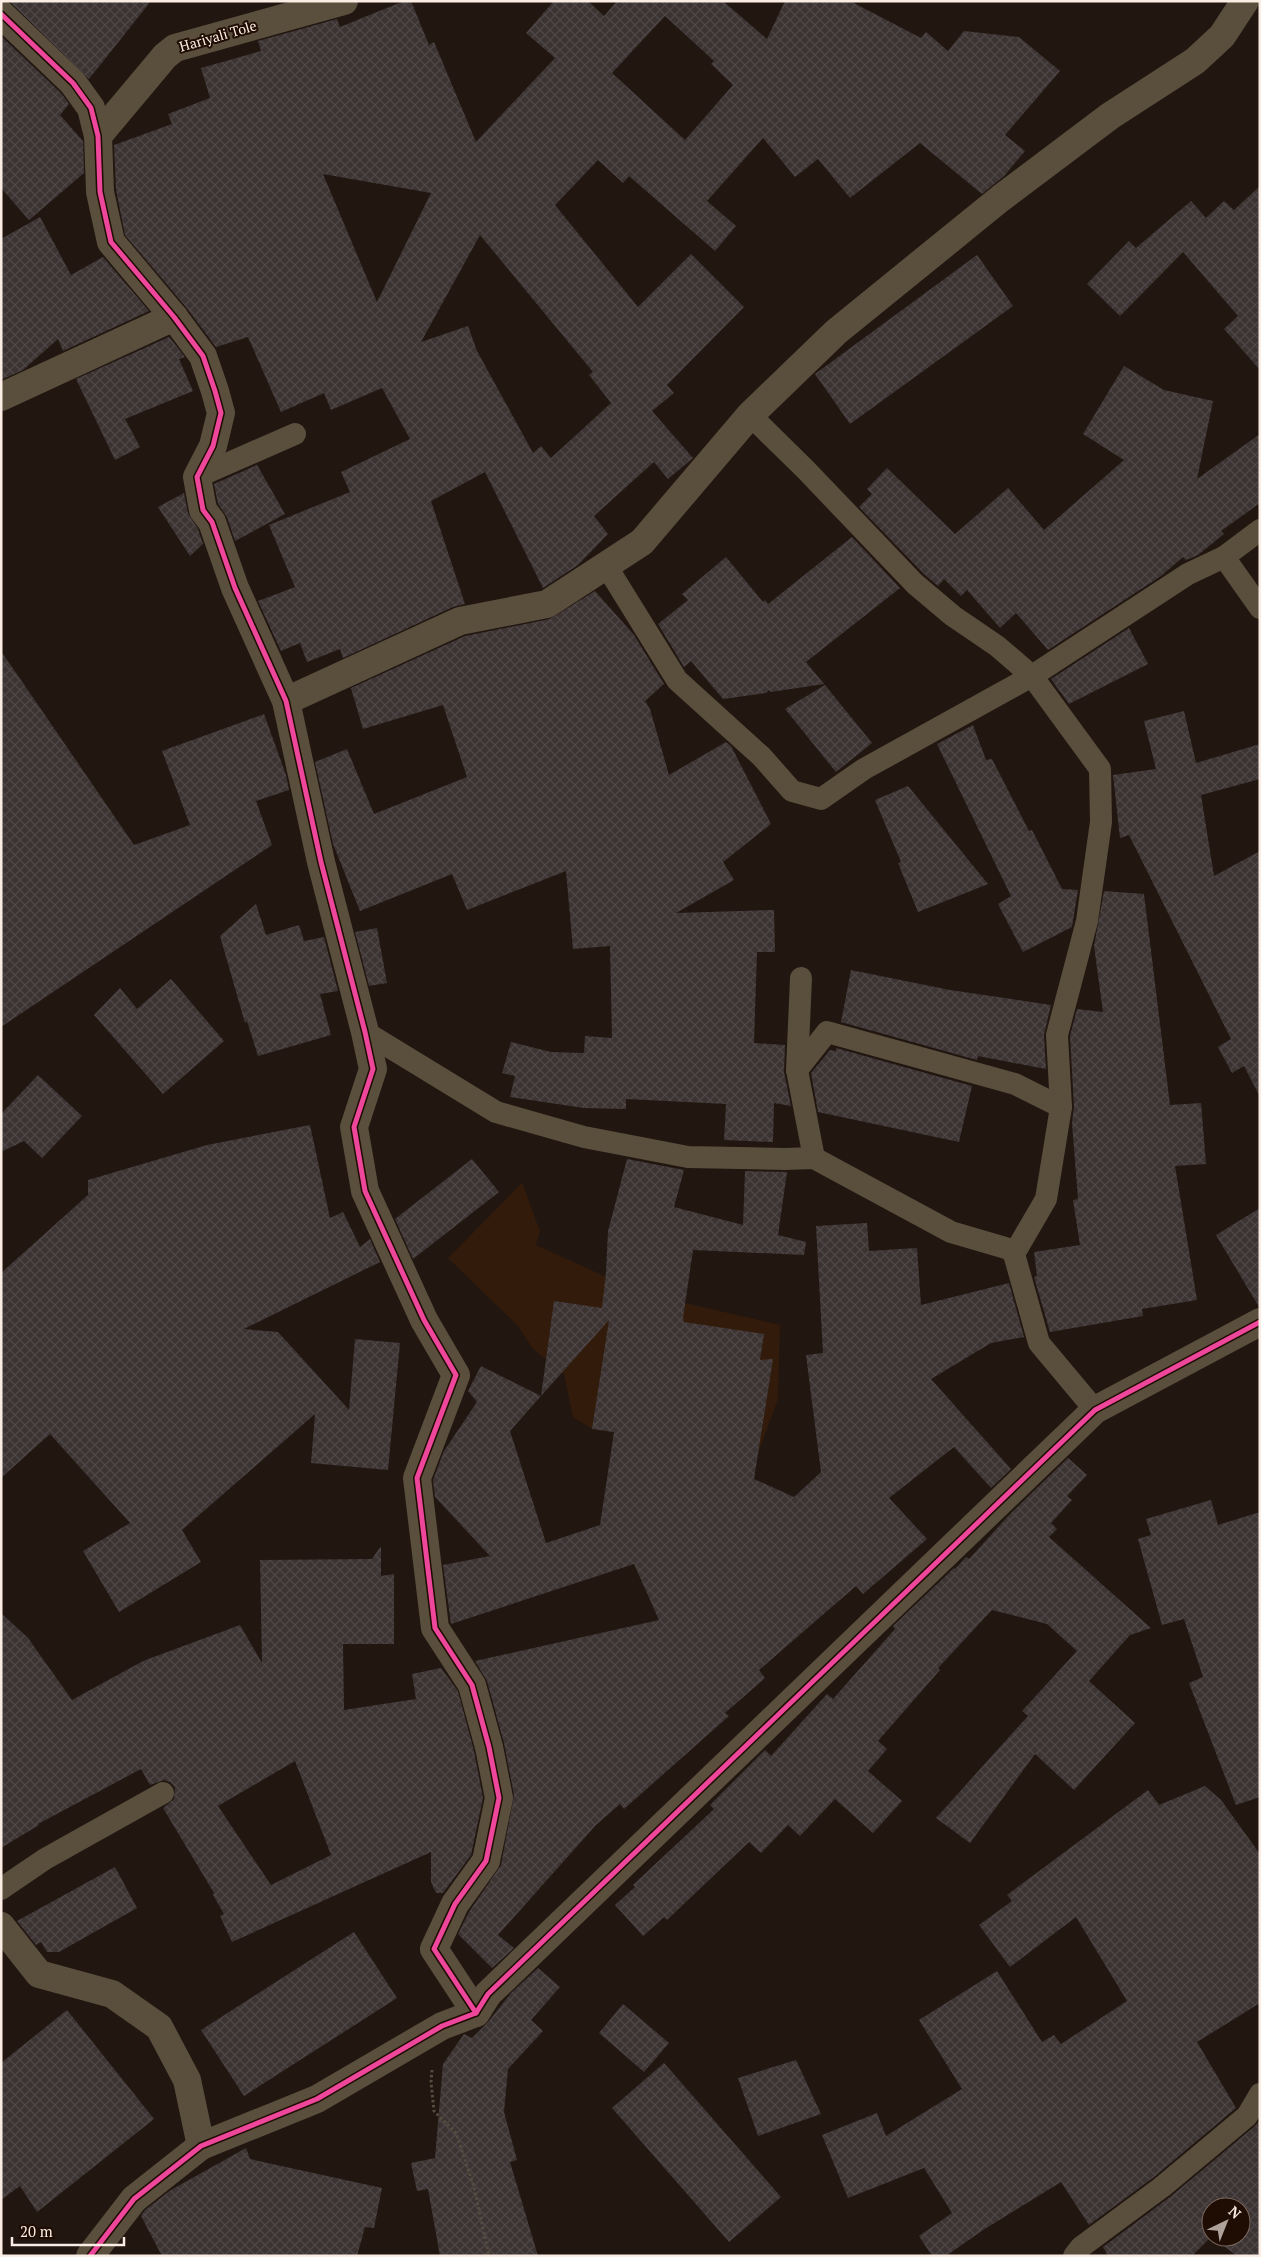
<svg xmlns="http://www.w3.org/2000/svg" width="1261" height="2257" viewBox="0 0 1261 2257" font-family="'PT Serif',serif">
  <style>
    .built { fill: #321b0b }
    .building { fill: url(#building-cross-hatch); fill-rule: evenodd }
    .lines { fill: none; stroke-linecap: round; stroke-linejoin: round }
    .path { stroke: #564c40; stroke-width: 3; stroke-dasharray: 2.5 2.5; stroke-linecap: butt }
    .service { stroke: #5a4e3d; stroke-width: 22 }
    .minor { stroke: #5a4e3d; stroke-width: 28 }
    .cycleway-casing { stroke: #1f0c02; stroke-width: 8 }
    .cycleway { stroke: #ed469a; stroke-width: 5 }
    .labels { text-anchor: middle; stroke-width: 4; stroke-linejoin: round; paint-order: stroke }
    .street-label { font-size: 14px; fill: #fbede4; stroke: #1f0c02 }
  </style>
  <defs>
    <pattern id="building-cross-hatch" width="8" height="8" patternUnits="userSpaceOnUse" patternTransform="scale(1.25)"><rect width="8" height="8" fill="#3c3333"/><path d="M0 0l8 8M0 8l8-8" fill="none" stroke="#4f4747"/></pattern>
  </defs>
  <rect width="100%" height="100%" fill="#211610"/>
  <path class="built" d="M522 1183 540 1231 536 1245 642 1293 780 1325 778 1399 757 1456 592 1429 573 1417 564 1374 533 1349 519 1327 448 1258Z"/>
  <g class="building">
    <path d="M9 1H151L89 79Z"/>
    <path d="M404 1H411L429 45 434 42 476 142 555 58 526 33 554 1H588L604 16 617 1H723L767 39 785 1H850L921 38 926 32 948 51 964 31 1019 37 1060 71 1005 135 1025 151 1004 176 982 194 920 143 850 198 818 159 795 177 763 138 707 201 736 226 715 251 629 176 623 183 598 160 555 205 638 307 691 254 744 307 667 385 674 393 652 411 693 458 668 479 654 462 594 516 608 534 578 565 543 588 485 472 431 501 465 604 453 607 343 658 340 649 307 662 300 643 281 651 258 601 295 587 269 525 350 492 341 472 410 439 382 388 331 410 324 393 281 412 248 337 216 347 186 307 125 235 116 190 114 145 172 124 168 114 210 98 201 68 261 51 258 41 337 19 340 27ZM665 16 714 61 711 64 733 85 685 140 612 73ZM323 174 431 193 377 302ZM480 235 593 372 589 375 611 403 551 458 541 446 533 453 477 351 468 326 421 342Z"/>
    <path d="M1 36 61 93 69 104 60 115 83 141 84 173 29 220 1 188Z"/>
    <path d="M1260 186V370L1224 329 1238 316 1183 252 1120 316 1087 284 1129 241 1136 248 1191 201 1206 218 1224 201 1234 210Z"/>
    <path d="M40 217 71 275 103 257 149 311 63 351 58 339 23 370 1 380V239Z"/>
    <path d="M977 255 1013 306 850 424 815 374Z"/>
    <path d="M169 337 185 357 179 359 193 391 125 419 140 447 115 460 76 379Z"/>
    <path d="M1124 366 1164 390 1213 401 1197 479 1260 434V503L1221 531 1224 534 1198 555 1186 560 1183 557 1161 576 1048 650 1016 613 1000 628 967 590 961 596 944 579 938 586 924 574 859 507 872 494 867 489 887 468 955 534 1008 488 1044 530 1124 460 1083 434Z"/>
    <path d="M257 465 285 514 235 541 227 517 218 504 214 484Z"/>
    <path d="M184 493 188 513 198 529 203 544 190 556 158 507Z"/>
    <path d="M852 537 900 588 806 662 824 684 771 692 769 690 766 693 723 699 691 661 684 667 658 624 688 600 682 594 726 557 763 602 765 600 768 604Z"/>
    <path d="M595 591 634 635 664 684 645 701 650 709 669 775 726 742 731 746 771 824 723 862 734 880 676 913 774 910 775 952H757L754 1043 785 1045 784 1072 791 1106 774 1103 773 1142 724 1140 726 1104 626 1099V1109L584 1108 510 1097 515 1076 502 1073 511 1042 551 1052 584 1053 585 1036 612 1038 610 946 573 949 566 871 467 910 452 874 360 911 333 844 315 762 347 749 374 814 467 777 443 705 363 729 351 688 465 636 550 619Z"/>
    <path d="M1129 628 1148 664 1069 704 1051 679Z"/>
    <path d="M1 651 134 845 190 825 162 751 264 714 286 775 289 790 256 801 272 845 1 1027Z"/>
    <path d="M825 685 872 743 836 772 785 709Z"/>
    <path d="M1184 711 1196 763 1260 744V779L1201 795 1214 876 1260 851V1097L1244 1066 1232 1073 1218 1047 1231 1039 1129 835 1120 838 1113 775 1156 769 1144 721Z"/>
    <path d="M973 725 986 760 992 759 1029 831 1032 830 1062 889 1078 890 1072 927 1023 952 998 904 1011 896 937 744Z"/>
    <path d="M908 786 988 884 918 912 898 863 901 862 875 800Z"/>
    <path d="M1104 891 1144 894 1170 1105 1201 1103 1206 1164 1175 1166 1197 1300 1142 1309 1143 1316 1050 1332 1034 1277 1037 1276 1034 1252 1080 1245 1073 1200 1078 1199 1072 1123 1074 1106 1070 1036 1077 1009 1103 1012 1094 946Z"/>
    <path d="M256 904 266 935 299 925 304 941 324 937 338 991 320 994 331 1035 258 1056 247 1021 245 1023 220 936Z"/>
    <path d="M377 928 387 983 369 986 355 932Z"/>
    <path d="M851 970 950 990 1051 1005 1044 1035 1046 1069 978 1056 977 1060 841 1022Z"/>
    <path d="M171 979 224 1041 163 1094 94 1015 120 988 137 1009Z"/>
    <path d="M836 1048 972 1086 959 1142 818 1112 811 1073 830 1050 836 1051Z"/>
    <path d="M38 1075 82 1116 42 1158 24 1141 1 1152V1114Z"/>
    <path d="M310 1125 330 1218 343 1212 360 1247 370 1239 380 1262 244 1329 278 1332 349 1410 355 1339 400 1343 388 1470 311 1463 315 1414 182 1530 201 1562 119 1612 83 1551 130 1523 50 1434 1 1478V1273L88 1195V1180L207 1145Z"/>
    <path d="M472 1159 499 1192 413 1259 395 1219Z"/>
    <path d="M627 1159 684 1170 674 1207 743 1225 745 1171 787 1172 778 1235 806 1242 804 1255 693 1250 683 1318 684 1322 764 1334 760 1360 773 1359 754 1479 794 1497 821 1472 806 1355 823 1353 816 1226 867 1223 869 1251 917 1248 921 1305 1009 1283 1024 1337 991 1343 931 1379 1011 1469 991 1488 954 1447 889 1498 927 1539 863 1594 856 1586 759 1670 765 1678 725 1713 729 1716 624 1809 620 1804 596 1825 498 1935 514 1948 492 1968 458 1934 469 1912 501 1865 514 1795 504 1743 487 1681 475 1661 659 1620 634 1564 451 1624 443 1565 490 1556 435 1497 433 1480 444 1451 477 1402 468 1391 481 1366 541 1396 510 1431 546 1543 600 1525 614 1432 592 1429 609 1320 541 1396 554 1301 602 1308 606 1272 608 1231Z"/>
    <path d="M1260 1208V1306L1259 1307 1216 1235Z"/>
    <path d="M1068 1458 1087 1475 1067 1496 1072 1500 1051 1523 1057 1529 1049 1537 1151 1628 1130 1635 1089 1681 1135 1723 1074 1790 1035 1754 970 1843 936 1818 1028 1716 1022 1711 1077 1651 1047 1624 992 1610 938 1668 940 1670 878 1741 887 1749 868 1771 902 1801 873 1833 835 1799 800 1836 788 1825 761 1853 749 1842 667 1920 664 1917 643 1936 615 1905 635 1887 633 1885 714 1809 710 1805 765 1750 771 1756 827 1694 833 1699 895 1629 893 1626 954 1568 955 1569 966 1557 969 1559 1012 1512Z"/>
    <path d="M1211 1500 1218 1525 1260 1512V1797L1236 1805 1189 1683 1203 1677 1184 1619 1162 1625 1138 1539 1151 1535 1146 1519Z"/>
    <path d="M381 1546V1576L394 1574V1644H343L344 1710 416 1699 412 1674 441 1668 458 1691 474 1751 483 1798 471 1855 443 1893H436L431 1882V1852L232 1942 220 1916 224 1914 213 1895 214 1893 163 1808 174 1799 175 1787 170 1782 164 1780 150 1785 141 1769 38 1824 39 1825 1 1848V1613L28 1638 72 1700 143 1661 240 1625 262 1663 260 1560 372 1559ZM295 1761 331 1855 271 1885 218 1806Z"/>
    <path d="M1205 1786 1221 1800 1260 1854V2003L1197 2042 1236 2108 1154 2177 1089 2225 1061 2182 983 2230 946 2256H932L919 2236 952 2213 924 2168 848 2198 822 2135 877 2113 886 2136 962 2089 919 2020 997 1971 1042 2042 1054 2035 1061 2044 1127 2001 1076 1917 1010 1967 979 1925 1012 1901 1007 1895 1148 1790 1159 1805Z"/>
    <path d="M115 1867 137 1908 59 1952H47L41 1942 36 1945 17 1921Z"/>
    <path d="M354 1932 397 1998 244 2096 201 2030Z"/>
    <path d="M538 1968 560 1987 531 2020 543 2031 508 2069 504 2112 517 2160 510 2162 538 2256H440L428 2189 417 2191 411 2163 435 2158 443 2064 464 2034 472 2038 489 2021 511 1993Z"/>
    <path d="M623 2004 669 2043 644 2072 599 2033Z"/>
    <path d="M67 2010 154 2119 37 2212 20 2186 1 2200V2063Z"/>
    <path d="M796 2060 821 2114 758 2136 738 2078Z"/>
    <path d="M664 2063 781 2197 729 2242 612 2108Z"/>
    <path d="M1260 2120V2256H1237L1212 2237H1241V2207H1211V2237L1192 2256H1108L1103 2247 1170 2197 1255 2126Z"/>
    <path d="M246 2148 250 2159 382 2188 374 2228 365 2227 357 2256H162L141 2216 145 2210 171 2190Z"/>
  </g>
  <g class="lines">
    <path class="path" d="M432 2070 431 2082 434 2111 456 2133 474 2187 489 2256"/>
    <g class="service">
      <path d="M750 415 806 470 915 584 953 616 997 646 1032 676 1100 769 1101 822 1087 921 1057 1035 1061 1107"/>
      <path d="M197 477 295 434"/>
      <path d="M1224 557 1260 608"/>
      <path d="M607 567 677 680 762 757 792 791 821 799 864 769 1032 676 1188 574 1224 557 1260 530"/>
      <path d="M801 978 797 1070 814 1158"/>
      <path d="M365 1032 496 1112 584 1137 688 1157 785 1159 814 1158 951 1232 1009 1249 1014 1254 1046 1199 1061 1107 1015 1084 827 1032 797 1070"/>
      <path d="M1014 1254 1039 1343 1095 1410"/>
      <path d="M1 1889 45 1859 163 1793"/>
      <path d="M1074 2256 1081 2247 1162 2187 1247 2116 1260 2094"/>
    </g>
    <g class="minor">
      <path d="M1 14 73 83 91 108 98 136 100 192 111 242 174 317 203 356 215 391 221 413 213 446 197 477 203 510 212 522 235 588 286 701 321 862 365 1032 373 1069 354 1127 365 1191 424 1320 456 1375 417 1478 435 1628 472 1685 489 1747 499 1798 486 1861 455 1904 434 1949 476 2013"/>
      <path d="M98 136 165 56 175 48 344 1"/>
      <path d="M1 397 174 317"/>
      <path d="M286 701 460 621 547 604 642 542 750 415 836 332 1001 198 1110 116 1195 61 1222 36 1245 1"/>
      <path d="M1 1926 39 1974 112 1994 159 2027 187 2080 201 2146"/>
      <path d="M90 2256 134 2199 201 2146 317 2099 442 2026 476 2013 488 1994 1095 1410 1260 1322"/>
    </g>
    <g class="cycleway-casing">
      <g id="cycleway">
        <path d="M1 14 73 83 91 108 98 136 100 192 111 242 174 317 203 356 215 391 221 413 213 446 197 477 203 510 212 522 235 588 286 701 321 862 365 1032 373 1069 354 1127 365 1191 424 1320 456 1375 417 1478 435 1628 472 1685 489 1747 499 1798 486 1861 455 1904 434 1949 476 2013"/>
        <path d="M90 2256 134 2199 201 2146 317 2099 442 2026 476 2013 488 1994 1095 1410 1260 1322"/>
      </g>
    </g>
    <use href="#cycleway" class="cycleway"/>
  </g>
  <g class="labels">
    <g class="street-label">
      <text transform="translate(218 36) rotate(-16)" y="5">Hariyali Tole</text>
    </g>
  </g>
  <rect width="1261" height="2257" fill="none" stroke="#fbede4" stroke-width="5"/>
  <g transform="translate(1226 2222) rotate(43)"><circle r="24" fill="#1f0c02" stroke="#77665c"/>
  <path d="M0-4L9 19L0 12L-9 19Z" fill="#afa29a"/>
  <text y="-8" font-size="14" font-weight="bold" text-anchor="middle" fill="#fbede4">N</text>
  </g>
  <path d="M12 2237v8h112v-8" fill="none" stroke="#fbede4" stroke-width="2.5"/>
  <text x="20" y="2237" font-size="15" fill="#fbede4" stroke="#1f0c02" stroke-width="4" paint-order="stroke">20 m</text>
</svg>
